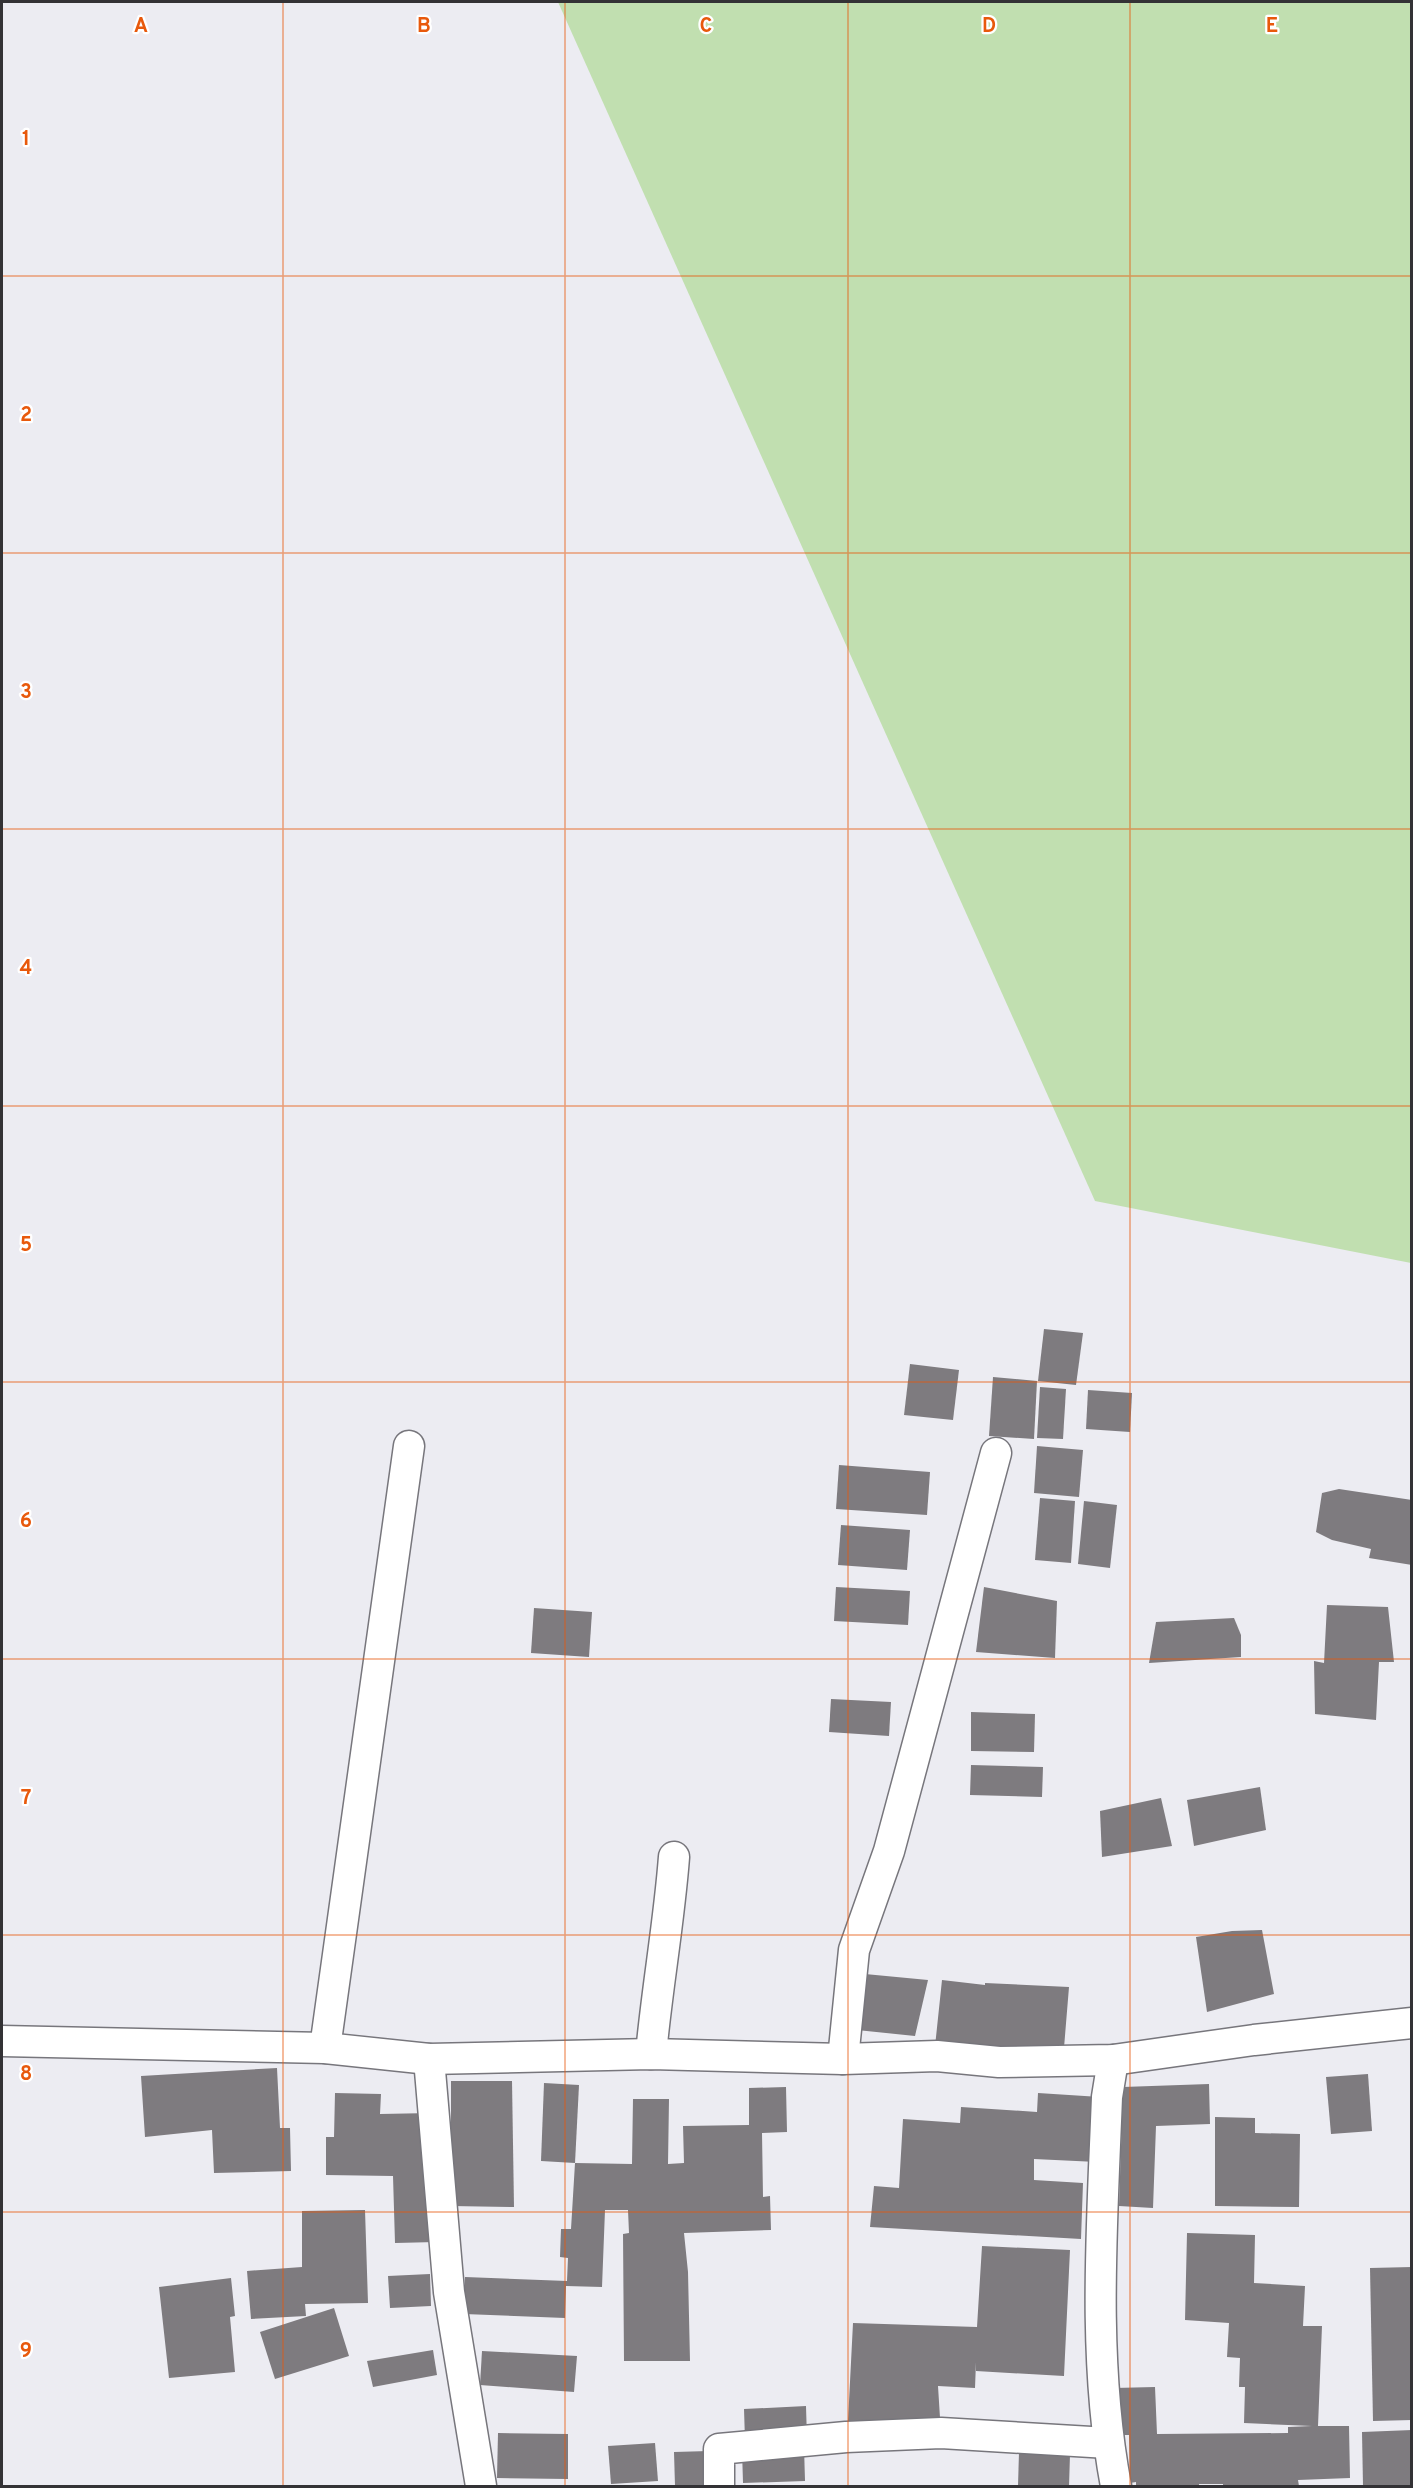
<svg xmlns="http://www.w3.org/2000/svg" width="1413" height="2488" viewBox="0 0 1413 2488" font-family="Overpass,sans-serif">
  <style>
    .green { fill: #c1dfb0 }
    .building { fill: #7e7b7f }
    .lines { fill: none; stroke-linecap: round; stroke-linejoin: round }
    .minor-casing { stroke: #77767c; stroke-width: 33 }
    .minor { stroke: #fff; stroke-width: 30 }
    .grid { fill: none; stroke: #e8590c; stroke-width: 1.5; stroke-opacity: 0.55 }
    .grid-label { font-size: 20px; text-anchor: middle; font-weight: bold; fill: #e8590c; stroke: #fff; stroke-width: 4.5; stroke-linejoin: round; paint-order: stroke }
  </style>
  <rect width="100%" height="100%" fill="#ececf2"/>
  <path class="green" d="M558 2H1411V1263L1095 1201Z"/>
  <g class="building">
    <path d="M1044 1329 1083 1333 1076 1385 1038 1381Z"/>
    <path d="M910 1364 959 1370 953 1420 904 1415Z"/>
    <path d="M993 1377 1037 1381 1034 1439 989 1436Z"/>
    <path d="M1040 1387 1066 1389 1063 1439 1037 1438Z"/>
    <path d="M1088 1390 1132 1393 1130 1432 1086 1429Z"/>
    <path d="M1037 1446 1083 1450 1079 1497 1034 1493Z"/>
    <path d="M839 1465 930 1472 927 1515 836 1509Z"/>
    <path d="M1339 1489 1412 1500V1565L1369 1558 1371 1549 1332 1540 1316 1532 1322 1493Z"/>
    <path d="M1040 1498 1075 1501 1071 1563 1035 1560Z"/>
    <path d="M1084 1501 1117 1505 1110 1568 1078 1564Z"/>
    <path d="M841 1525 910 1530 907 1570 838 1565Z"/>
    <path d="M836 1587 910 1591 908 1625 834 1621Z"/>
    <path d="M984 1587 1057 1601 1055 1658 976 1652Z"/>
    <path d="M1327 1605 1388 1607 1394 1662H1379L1376 1720 1315 1714 1314 1661 1324 1663Z"/>
    <path d="M534 1608 592 1612 589 1657 531 1653Z"/>
    <path d="M1234 1618 1241 1635V1657L1149 1663 1156 1622Z"/>
    <path d="M831 1699 891 1702 889 1736 829 1732Z"/>
    <path d="M971 1712 1035 1714 1034 1752 971 1751Z"/>
    <path d="M971 1765 1043 1767 1042 1797 970 1795Z"/>
    <path d="M1260 1787 1266 1830 1194 1846 1187 1800Z"/>
    <path d="M1161 1798 1172 1846 1102 1857 1100 1811Z"/>
    <path d="M1262 1930 1274 1994 1207 2012 1196 1937 1232 1931Z"/>
    <path d="M865 1974 928 1980 915 2036 857 2030Z"/>
    <path d="M942 1980 985 1985V1983L1069 1987 1063 2060 934 2056Z"/>
    <path d="M277 2068 280 2128H290L291 2171 214 2173 212 2130 145 2137 141 2076Z"/>
    <path d="M1368 2074 1372 2131 1331 2134 1326 2077Z"/>
    <path d="M451 2081H512L514 2207 451 2206Z"/>
    <path d="M544 2083 579 2085 575 2163 541 2161Z"/>
    <path d="M1209 2084 1210 2124 1156 2126 1153 2208 1119 2206 1123 2087Z"/>
    <path d="M786 2087 787 2132 762 2133 763 2197 770 2196 771 2230 684 2233 688 2272 690 2361H624L623 2234 629 2233 628 2210H605L602 2287 566 2286 565 2318 464 2314 465 2277 567 2281 568 2258 560 2257 561 2229H571L575 2163 632 2164 633 2099H669L668 2164 684 2163 683 2126 749 2125V2088Z"/>
    <path d="M335 2093 381 2094 380 2114 432 2113 436 2242 395 2243 393 2176 326 2175V2137H334Z"/>
    <path d="M1038 2093 1100 2097 1097 2162 1034 2159V2180L1083 2183 1081 2239 870 2227 874 2186 899 2188 903 2119 960 2123 961 2107 1037 2112Z"/>
    <path d="M1215 2117 1255 2118V2133L1300 2134 1299 2207 1215 2206Z"/>
    <path d="M365 2210 368 2303 305 2304 306 2316 251 2319 247 2271 302 2267V2211Z"/>
    <path d="M1187 2233 1255 2235 1254 2283 1305 2286 1303 2326H1322L1318 2426H1349L1350 2478 1298 2480 1299 2486H1223V2484H1199V2486H1136V2482L1130 2483 1129 2435H1116L1114 2388 1155 2387 1157 2434 1288 2433V2427L1312 2426 1244 2423 1245 2387H1239L1240 2358 1227 2357 1229 2323 1185 2320Z"/>
    <path d="M982 2246 1070 2250 1064 2376 976 2371V2362L975 2388 938 2386 940 2418 848 2421 853 2323 977 2327Z"/>
    <path d="M1412 2267V2420L1373 2421 1370 2268Z"/>
    <path d="M430 2274 431 2306 390 2308 388 2276Z"/>
    <path d="M231 2278 235 2316 230 2317 235 2372 169 2378 159 2287Z"/>
    <path d="M334 2308 349 2356 275 2379 260 2332Z"/>
    <path d="M433 2350 437 2375 373 2387 367 2361Z"/>
    <path d="M482 2351 577 2356 574 2392 480 2385Z"/>
    <path d="M806 2406 807 2439 745 2441 744 2409Z"/>
    <path d="M1412 2430V2486H1363L1362 2432Z"/>
    <path d="M498 2433 568 2434V2479L497 2478Z"/>
    <path d="M655 2443 658 2481 611 2484 608 2446Z"/>
    <path d="M804 2447 805 2481 743 2483 742 2450Z"/>
    <path d="M709 2451V2485L675 2486 674 2452Z"/>
    <path d="M1019 2452 1070 2454 1069 2486H1018Z"/>
  </g>
  <g class="lines">
    <g class="minor-casing">
      <g id="minor">
        <path d="M2 2041 325 2048 429 2059 651 2054 843 2059 937 2056 999 2062 1113 2060 1254 2040 1412 2023"/>
        <path d="M325 2048 409 1446"/>
        <path d="M651 2054C657 1988 669 1923 674 1857"/>
        <path d="M429 2059 449 2292 481 2486"/>
        <path d="M843 2059 854 1950 889 1851 996 1453"/>
        <path d="M1113 2060 1107 2097C1102 2226 1092 2359 1116 2486"/>
        <path d="M719 2486V2449L846 2437 941 2433 1108 2443"/>
      </g>
    </g>
    <use href="#minor" class="minor"/>
  </g>
  <path class="grid" d="M283 2V2486M565 2V2486M848 2V2486M1130 2V2486M2 276H1412M2 553H1412M2 829H1412M2 1106H1412M2 1382H1412M2 1659H1412M2 1935H1412M2 2212H1412"/>
  <g class="grid-label">
    <text x="141" y="32">A</text>
    <text x="424" y="32">B</text>
    <text x="706" y="32">C</text>
    <text x="989" y="32">D</text>
    <text x="1272" y="32">E</text>
    <text x="26" y="145">1</text>
    <text x="26" y="421">2</text>
    <text x="26" y="698">3</text>
    <text x="26" y="974">4</text>
    <text x="26" y="1251">5</text>
    <text x="26" y="1527">6</text>
    <text x="26" y="1804">7</text>
    <text x="26" y="2080">8</text>
    <text x="26" y="2357">9</text>
  </g>
  <rect width="1413" height="2488" fill="none" stroke="#333235" stroke-width="6"/>
</svg>
